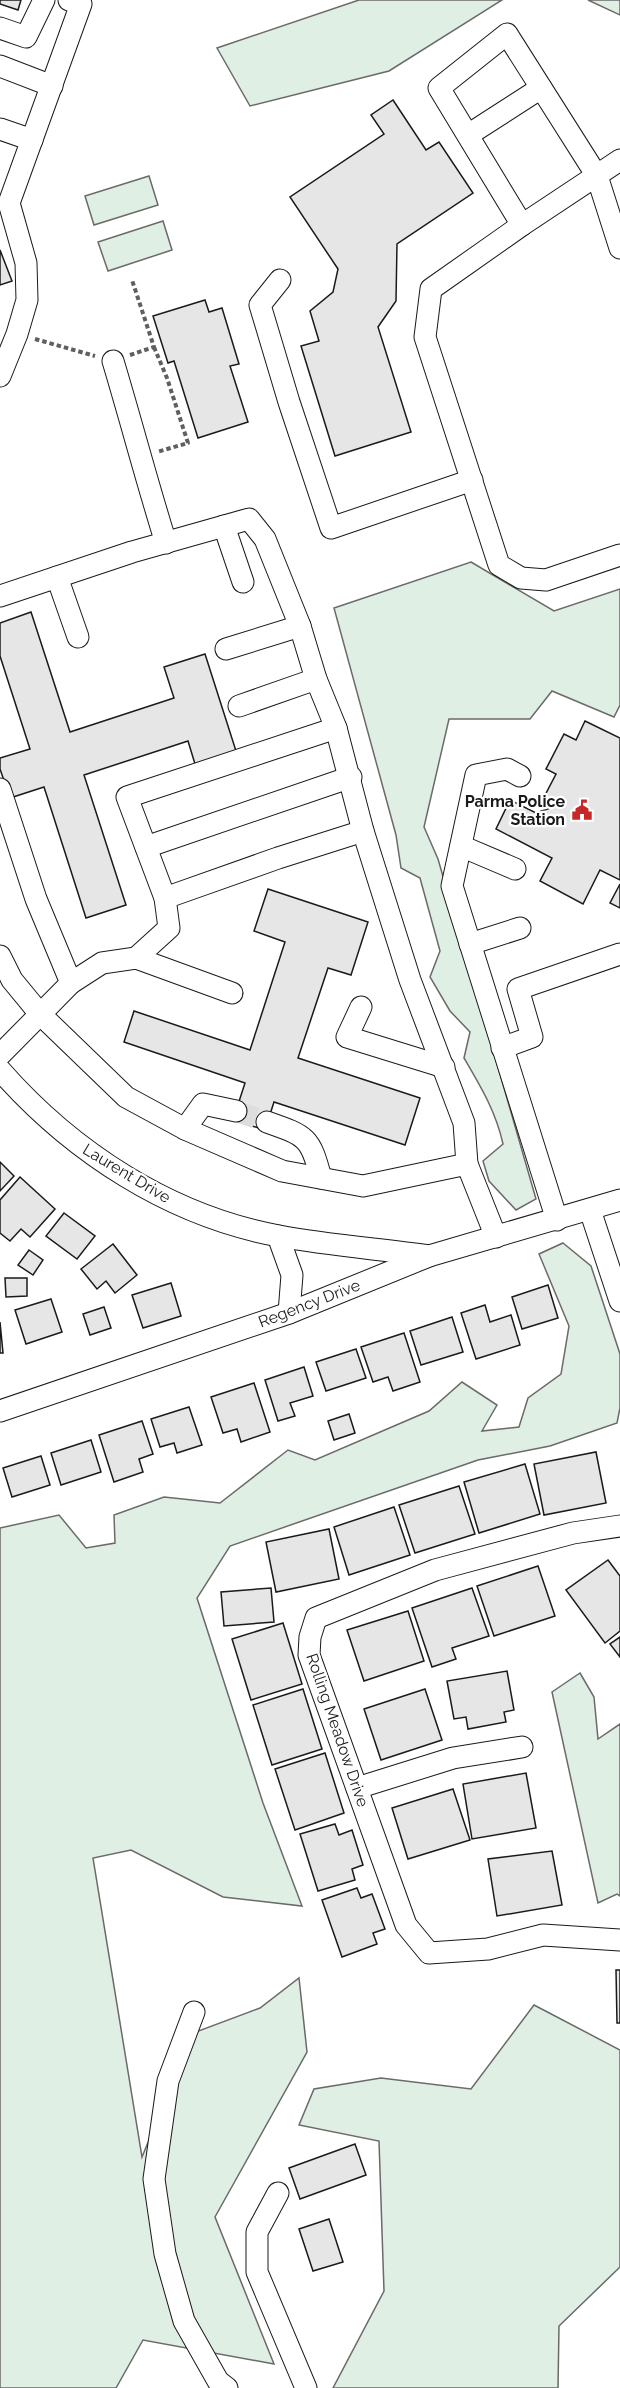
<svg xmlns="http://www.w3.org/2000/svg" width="620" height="2388" viewBox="0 0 620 2388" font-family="Raleway,sans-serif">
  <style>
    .green { fill: #e0efe3; stroke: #6a6a6a; stroke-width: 1.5 }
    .building { fill: #e6e6e6; stroke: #1a1a1a; stroke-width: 1.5 }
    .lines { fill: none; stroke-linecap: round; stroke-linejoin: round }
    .minor-tunnel { stroke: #ddd; stroke-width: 21; stroke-dasharray: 21 10; stroke-linecap: butt }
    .minor-casing { stroke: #1a1a1a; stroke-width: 23 }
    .path { stroke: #5f5f5f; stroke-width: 4; stroke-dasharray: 4.5 3; stroke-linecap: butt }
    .minor { stroke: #fff; stroke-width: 21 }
    .labels { text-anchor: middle; stroke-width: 4.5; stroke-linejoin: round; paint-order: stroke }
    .poi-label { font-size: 16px; font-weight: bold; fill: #1a1a1a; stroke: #fff; text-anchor: end }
    .street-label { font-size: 16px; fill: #1a1a1a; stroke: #fff }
  </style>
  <rect width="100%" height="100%" fill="#fff"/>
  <g class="green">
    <path d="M359 0H502L389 71 250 106 217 48Z"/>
    <path d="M588 0H620V15Z"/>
    <path d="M149 176 158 205 94 225 85 196Z"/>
    <path d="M163 221 172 250 108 271 98 242Z"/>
    <path d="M471 562 554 611 620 589V705L614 717 552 691 530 719H449L424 827 438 859 536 1199 516 1210 489 1181 483 1161 503 1144C496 1112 481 1087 464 1058L470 1032 450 1011 430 977 440 951 420 878 401 868 396 835 334 608Z"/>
    <path d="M563 1243 591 1266 620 1354V1408L617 1423 550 1446 478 1460 230 1546 197 1598 263 1803 302 1906 223 1897 131 1850 93 1858 142 2157 193 2033 260 2008 299 1978 307 2052 215 2217 274 2364 143 2340 116 2388H0V1528L59 1515 86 1548 115 1543 114 1515 164 1497 220 1503 288 1450 315 1460 429 1411 462 1382 497 1405 482 1431 519 1427 528 1398 561 1374 569 1326 539 1254Z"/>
    <path d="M580 1673 594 1697 598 1739 620 1724V1896L617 1894 598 1903 552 1692Z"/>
    <path d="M534 2005 620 2050V2267L559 2326 558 2388H333L384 2291 379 2141 299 2125 314 2089 381 2078 471 2089Z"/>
  </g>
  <g class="building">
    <path d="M0 0H21L18 10 0 4Z"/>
    <path d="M393 100 426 150 439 142 473 193 397 244 396 301 378 327 411 432 335 456 301 346 319 341 310 311 333 292 338 269 290 197 384 134 371 115Z"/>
    <path d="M0 250 12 281 0 285Z"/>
    <path d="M205 300 209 312 222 308 239 364 230 366 248 422 198 438 174 361 168 363 153 316Z"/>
    <path d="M31 612 70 732 174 698 164 667 205 654 236 751 195 764 188 741 84 775 126 905 86 918 44 787 10 798 0 769V758L30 749 0 656V623Z"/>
    <path d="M585 721 620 738V880L600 870 583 904 540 881 552 858 496 829 510 800 536 813 553 807 542 801 556 774 546 769 564 734 576 740Z"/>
    <path d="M620 884V908L610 903Z"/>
    <path d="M268 889 368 922 351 975 328 968 298 1058 420 1098 405 1145 274 1102 265 1130 233 1120 245 1083 124 1042 134 1011 250 1050 285 942 254 931Z"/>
    <path d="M0 1162 14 1176 0 1191Z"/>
    <path d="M20 1177 55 1209 30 1237 21 1229 10 1241 0 1233V1200Z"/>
    <path d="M64 1213 95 1236 77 1259 46 1236Z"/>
    <path d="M113 1244 137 1275 115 1293 106 1281 97 1289 81 1269Z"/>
    <path d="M29 1250 43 1260 33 1275 18 1265Z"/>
    <path d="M5 1278H27V1296L6 1297Z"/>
    <path d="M171 1283 181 1316 143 1328 132 1295Z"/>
    <path d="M548 1285 558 1318 522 1329 512 1297Z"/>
    <path d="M51 1299 62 1332 26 1344 15 1310Z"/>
    <path d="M485 1305 490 1322 511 1315 520 1345 476 1359 461 1313Z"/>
    <path d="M104 1307 111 1328 90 1335 83 1314Z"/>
    <path d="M452 1317 463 1352 421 1365 410 1331Z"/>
    <path d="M0 1322 3 1353H0Z"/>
    <path d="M404 1333 420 1382 393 1391 388 1377 373 1382 361 1347Z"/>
    <path d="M356 1349 366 1378 326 1391 316 1362Z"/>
    <path d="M304 1367 313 1396 290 1403 295 1416 278 1421 265 1380Z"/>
    <path d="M254 1383 270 1432 241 1442 237 1429 223 1433 211 1397Z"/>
    <path d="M189 1407 202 1445 177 1453 174 1443 160 1447 151 1419Z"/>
    <path d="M349 1414 355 1433 334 1440 328 1421Z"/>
    <path d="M142 1421 153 1454 139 1459 143 1472 114 1482 99 1435Z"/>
    <path d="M91 1440 101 1472 61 1485 51 1453Z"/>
    <path d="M596 1452 606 1503 544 1515 534 1464Z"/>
    <path d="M41 1456 50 1485 12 1497 3 1468Z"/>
    <path d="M525 1464 540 1514 479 1533 464 1482Z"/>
    <path d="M459 1486 475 1534 415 1553 399 1505Z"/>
    <path d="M394 1507 410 1555 349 1575 334 1527Z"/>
    <path d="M329 1529 339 1579 276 1592 266 1542Z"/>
    <path d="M608 1560 620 1576V1631L605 1643 566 1590Z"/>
    <path d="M538 1566 555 1616 494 1636 477 1586Z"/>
    <path d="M271 1588 274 1622 224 1626 221 1592Z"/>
    <path d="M472 1588 489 1636 452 1648 456 1659 432 1667 412 1608Z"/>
    <path d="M408 1611 424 1661 364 1681 347 1630Z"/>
    <path d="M283 1623 302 1684 251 1700 232 1639Z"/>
    <path d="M620 1637V1657L610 1644Z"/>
    <path d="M507 1671 514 1710 504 1712 506 1722 468 1729 466 1717 454 1719 447 1681Z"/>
    <path d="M303 1689 322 1749 272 1765 253 1705Z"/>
    <path d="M425 1689 442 1740 381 1760 364 1709Z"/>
    <path d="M325 1753 344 1813 295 1830 275 1769Z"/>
    <path d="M526 1773 536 1828 472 1839 463 1784Z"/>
    <path d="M453 1789 470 1840 408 1859 392 1808Z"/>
    <path d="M335 1824 339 1835 352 1830 363 1865 352 1869 355 1880 318 1891 300 1834Z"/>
    <path d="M552 1851 562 1905 497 1916 488 1859Z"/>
    <path d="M357 1888 361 1898 372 1894 385 1929 373 1933 377 1944 342 1957 322 1900Z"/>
    <path d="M616 1970H620V2023H617Z"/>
    <path d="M355 2144 366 2175 300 2199 289 2168Z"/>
    <path d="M329 2219 343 2262 313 2271 299 2229Z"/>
  </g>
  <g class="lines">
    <path class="minor-tunnel" d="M236 1111 267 1122"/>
    <g class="minor-casing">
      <g id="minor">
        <path d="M0 28 26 37 44 0"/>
        <path d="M0 66 52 86"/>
        <path d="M0 129 32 140"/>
        <path d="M468 135 541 88"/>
        <path d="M620 160 522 225 439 88 507 34 597 176 620 248"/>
        <path d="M522 225 431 289 425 337 499 565 521 578 546 580 620 555"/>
        <path d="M280 280 260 305 289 402 331 528 472 480"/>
        <path d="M113 361C131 421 147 482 166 543"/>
        <path d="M0 376 17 334 27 300 26 263 9 203 81 4 69 0"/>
        <path d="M224 526 243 582"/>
        <path d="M57 577 78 637"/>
        <path d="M0 596 132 552 249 519 265 539 300 626 316 679 336 728 363 831 278 858 165 898"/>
        <path d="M226 649 300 626"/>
        <path d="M239 706 316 679"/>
        <path d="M520 776 507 769 476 775 452 886 557 1220"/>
        <path d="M0 789 36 899 71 983 0 1055"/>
        <path d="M363 831 410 980 464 1123 467 1164"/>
        <path d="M461 846 515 869"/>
        <path d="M146 847 351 777"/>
        <path d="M470 944 520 928"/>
        <path d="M0 956 12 980 40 1014 126 1097 185 1129 282 1171 363 1186 467 1164 496 1237"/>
        <path d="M136 958 169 928 165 898 127 797 336 728"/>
        <path d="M71 983 102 963 136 958 232 993"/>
        <path d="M361 1007 347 1037 444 1067"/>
        <path d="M502 1048 532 1037 518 989 620 954"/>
        <path d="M0 1070C72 1152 170 1216 279 1236 328 1245 379 1249 429 1256"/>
        <path d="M267 1122C307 1136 310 1137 321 1178"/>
        <path d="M185 1129 203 1104 236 1111"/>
        <path d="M590 1210 620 1301"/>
        <path d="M278 1236 292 1275 289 1313"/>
        <path d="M0 1411 289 1313 429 1256 620 1200"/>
        <path d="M620 1526 573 1533 435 1570 316 1618 310 1637 309 1655 406 1925 429 1953 488 1949 543 1935 620 1940"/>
        <path d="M357 1788 453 1758 522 1747"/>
        <path d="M194 2012 168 2081 154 2179 165 2254 184 2321 218 2381 227 2388"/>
        <path d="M278 2193 257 2232V2272L306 2388"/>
      </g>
    </g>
    <g class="path">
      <path d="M35 339 95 356"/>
      <path d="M154 347 167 378 188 443 157 452"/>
      <path d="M130 355 154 347 132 280"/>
    </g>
    <use href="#minor" class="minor"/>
  </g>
  <defs>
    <g id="civic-bare" transform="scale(1.62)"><path d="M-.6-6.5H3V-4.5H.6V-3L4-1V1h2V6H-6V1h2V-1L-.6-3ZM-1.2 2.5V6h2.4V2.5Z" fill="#c62828" stroke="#fff" stroke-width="2.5" paint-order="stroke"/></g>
  </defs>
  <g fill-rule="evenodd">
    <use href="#civic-bare" x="582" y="810"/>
  </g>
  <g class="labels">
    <g class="poi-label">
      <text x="565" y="807">Parma Police<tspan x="565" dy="18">Station</tspan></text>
    </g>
    <g class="street-label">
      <text transform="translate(127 1173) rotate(31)" y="6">Laurent Drive</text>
      <text transform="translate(309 1303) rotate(-21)" y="6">Regency Drive</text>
      <text transform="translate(338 1730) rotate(71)" y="6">Rolling Meadow Drive</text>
    </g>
  </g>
</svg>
